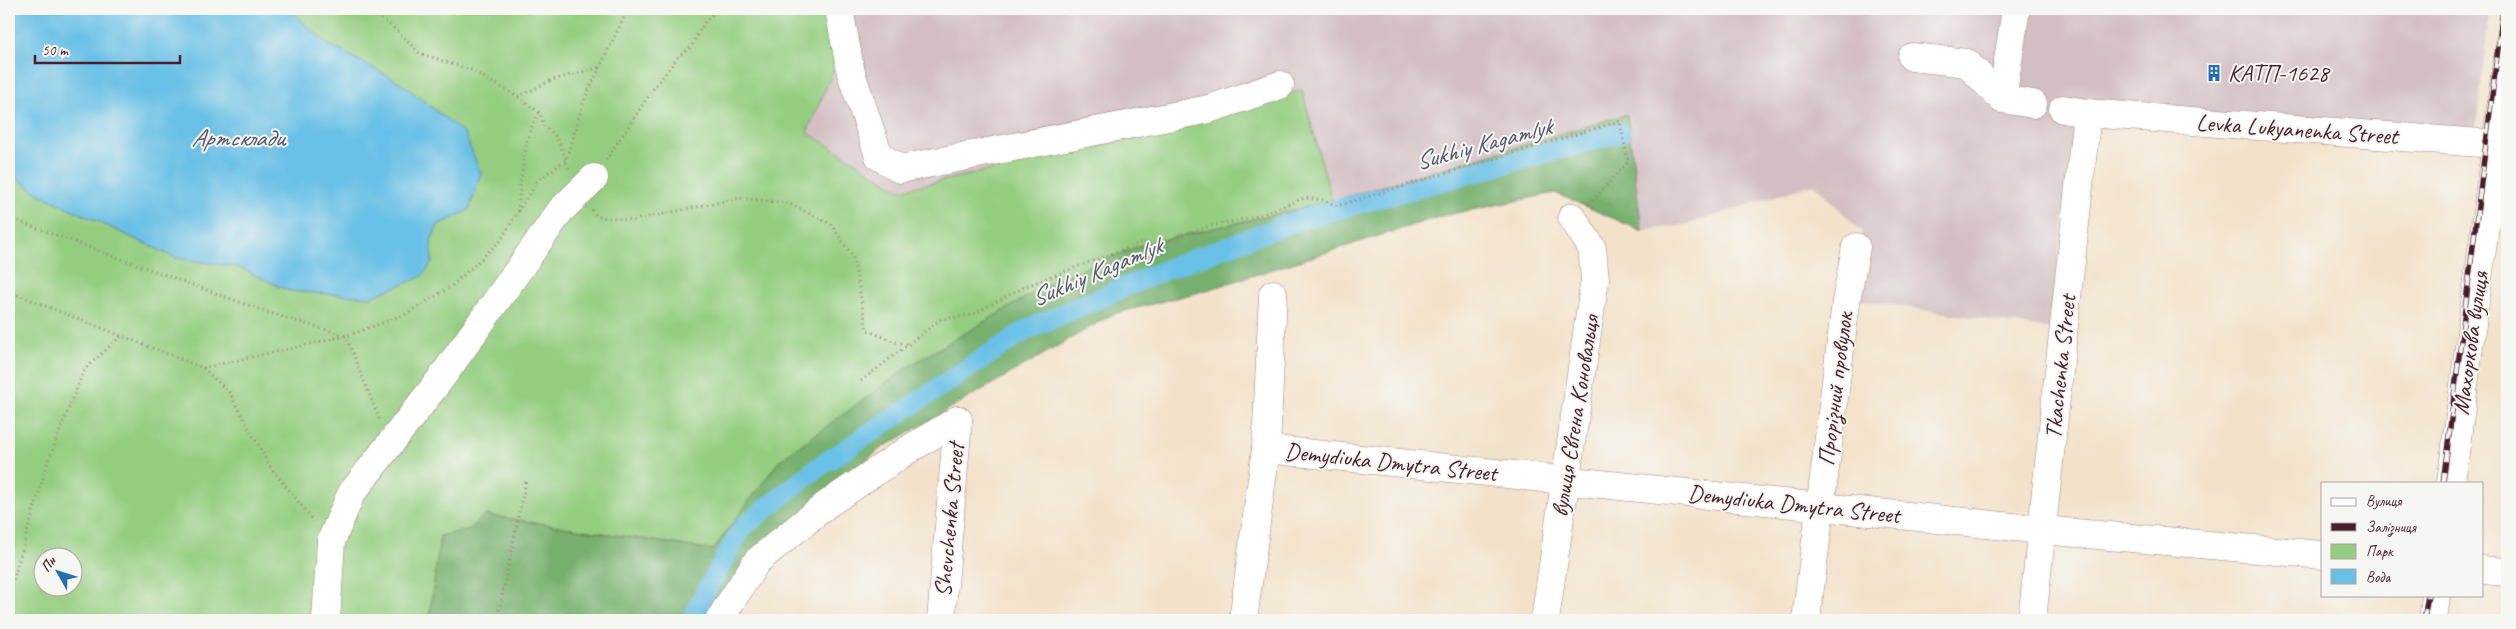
<svg xmlns="http://www.w3.org/2000/svg" width="2516" height="629" viewBox="0 0 2516 629" font-family="Caveat,sans-serif">
  <style>
    .industrial { fill: #d2bec3 }
    .green { fill: #94cd80; stroke: #6f7656; fill-rule: evenodd }
    .forest { fill: #77b06e; stroke: #60684c }
    .water { fill: #69c0e6; stroke: #5a7088 }
    .lines { fill: none; stroke-linecap: round; stroke-linejoin: round }
    .canal { stroke: #69c0e6; stroke-width: 20 }
    .minor-casing { stroke: #9e807a; stroke-width: 29 }
    .path { stroke: #9e807a; stroke-width: 3; stroke-dasharray: 1 4; stroke-linecap: butt }
    .minor { stroke: #fff; stroke-width: 28 }
    .rail-casing { stroke: #4a1f2b; stroke-width: 5.5 }
    .rail { stroke: #f6f6f2; stroke-width: 4; stroke-dasharray: 11; stroke-linecap: butt }
    .labels { text-anchor: middle; stroke-width: 4; stroke-linejoin: round; paint-order: stroke }
    .poi-label { font-size: 24px; fill: #4a1f2b; stroke: #f6f6f2; text-anchor: start }
    .street-label { font-size: 24px; fill: #4a1f2b; stroke: #f6f6f2 }
    .water-label { font-size: 25px; font-style: italic; fill: #55576c; stroke: #f6f6f2 }
  </style>
  <rect width="100%" height="100%" fill="#f6f6f2"/>
  <filter id="ink" filterUnits="userSpaceOnUse"><feTurbulence type="fractalNoise" baseFrequency=".02" numOctaves="2"/><feDisplacementMap in="SourceGraphic" scale="10" xChannelSelector="R" yChannelSelector="G"/><feConvolveMatrix kernelMatrix="1 2 1 2 8 2 1 2 1" color-interpolation-filters="sRGB"/></filter>
  <filter id="wash" filterUnits="userSpaceOnUse"><feTurbulence type="fractalNoise" baseFrequency=".0096" numOctaves="4" result="noise"/><feDisplacementMap in="SourceGraphic" scale="20" xChannelSelector="R" yChannelSelector="G"/><feGaussianBlur stdDeviation="1.12" result="paint"/><feColorMatrix in="noise" values="0 0 0 0 0 0 0 0 0 0 0 0 0 0 0 0 0 1.4 0 .05"/><feComposite in="paint" operator="in"/></filter>
  <g filter="url(#wash)">
    <rect width="100%" height="100%" fill="#f3e2ca"/>
    <path class="industrial" d="M828 9H2490L2475 136 2077 106 2050 329 1859 300 1862 232 1814 184 1685 225 1642 231 1627 114 1332 201 1301 90 1159 133 900 190 806 132 839 57 830 49Z"/>
    <path class="green" d="M289 9H828L830 49 839 57 807 132 900 190 1159 133 1302 90 1332 201 1141 245 1054 281 911 365 779 461 713 550 486 515 471 529 440 536 429 620H9V173L39 194 176 258 238 267 289 291 432 263 431 240 438 225 469 210 401 83 326 43ZM42 556H72V586H42Z"/>
    <path class="forest" d="M1627 114 1642 231 1555 193 1442 216 1207 290 1113 314 880 449 759 546 715 620H429L440 536 470 529 485 515 713 550 779 461 911 365 1054 281 1141 245 1332 201Z"/>
    <path class="water" d="M9 9H289L326 43 401 83 464 133 481 173 469 210 438 225 431 240 432 263 421 277 371 297 289 291 238 267 176 258 39 194 9 173Z"/>
    <g class="lines">
      <path class="canal" d="M692 620 707 589 743 527 817 468 1026 330 1162 271 1298 220 1620 133"/>
    </g>
  </g>
  <g filter="url(#ink)">
    <g class="lines">
      <g class="minor-casing">
        <g id="minor">
          <path d="M839 9 851 73 879 156 900 169 1209 109 1280 85"/>
          <path d="M1912 57 1967 63 2002 99 2033 104"/>
          <path d="M2002 99 2016 9"/>
          <path d="M2063 109 2087 113 2507 145"/>
          <path d="M1266 449 2042 530 2322 555"/>
          <path d="M2451 483 2507 61"/>
          <path d="M2482 570 2507 572"/>
          <path d="M326 620 331 541 351 494 442 377 561 210 594 178"/>
          <path d="M719 620 757 561 826 505 906 451 958 420"/>
          <path d="M941 620 958 420"/>
          <path d="M1243 620 1266 449 1273 294"/>
          <path d="M1545 620 1595 279 1592 248 1572 217"/>
          <path d="M1806 620 1846 302 1856 247"/>
          <path d="M2032 620 2087 113"/>
          <path d="M2433 620 2436 595"/>
        </g>
      </g>
      <g class="path">
        <path d="M370 9 400 33 419 53 471 70 518 97 540 113 544 126 555 135 561 146 569 171"/>
        <path d="M518 97 552 80 601 67"/>
        <path d="M606 160 654 88 678 57 691 47 703 24 717 9"/>
        <path d="M592 210 598 217 634 220 739 198 788 203 831 224 853 257 867 330 895 342 907 344"/>
        <path d="M518 211C520 186 524 132 539 114"/>
        <path d="M9 218 264 311 346 336 404 315 452 286 500 241 537 181 566 160 585 98 628 9"/>
        <path d="M9 289 18 295 203 368 229 392 271 468 314 521"/>
        <path d="M203 368 346 336 380 421"/>
        <path d="M861 381 941 319 972 315 1026 286 1140 243H1164L1206 227 1258 216 1304 198 1323 200 1337 206 1620 121 1628 162 1589 204"/>
        <path d="M9 594 48 461 84 370 122 335"/>
        <path d="M497 620 526 481"/>
      </g>
      <use href="#minor" class="minor"/>
      <g class="rail-casing">
        <g id="rail">
          <path d="M2443 483 2503 9"/>
          <path d="M2424 620 2428 595"/>
        </g>
      </g>
      <use href="#rail" class="rail"/>
    </g>
  </g>
  <defs>
    <g id="building-bare" transform="scale(1.35)"><path d="M-4-6H4V6H1V3H-1V6H-4ZM-2.5-4.3h1.7v1.8h-1.7ZM.8-4.3h1.7v1.8H.8ZM-2.5-1h1.7V.8h-1.7ZM.8-1h1.7V.8H.8Z" fill="#1f6fb2" stroke="#f6f6f2" stroke-width="2.5" paint-order="stroke"/></g>
  </defs>
  <g fill-rule="evenodd">
    <use href="#building-bare" x="2214" y="73"/>
  </g>
  <g class="labels">
    <g class="poi-label">
      <text x="2228" y="81">КАТП-1628</text>
    </g>
    <g class="street-label">
      <text transform="translate(2297 129) rotate(4)" y="8">Levka Lukyanenka Street</text>
      <text transform="translate(2470 343) rotate(-82)" y="8">Махоркова вулиця</text>
      <text transform="translate(2060 367) rotate(-84)" y="8">Tkachenka Street</text>
      <text transform="translate(1835 389) rotate(-83)" y="8">Прорізний провулок</text>
      <text transform="translate(1575 416) rotate(-81)" y="8">вулиця Євгена Коновальця</text>
      <text transform="translate(1391 462) rotate(6)" y="8">Demydiuka Dmytra Street</text>
      <text transform="translate(1794 504) rotate(6)" y="8">Demydiuka Dmytra Street</text>
      <text transform="translate(949 520) rotate(-85)" y="8">Shevchenka Street</text>
    </g>
    <g class="water-label">
      <text x="238" y="146">Артсклади</text>
      <text transform="translate(1483 143) rotate(-15)" y="9">Sukhiy Kagamlyk</text>
      <text transform="translate(1096 271) rotate(-23)" y="9">Sukhiy Kagamlyk</text>
    </g>
  </g>
  <rect width="2516" height="629" fill="none" stroke="#f6f6f2" stroke-width="30"/>
  <rect x="2321" y="482" width="162" height="115" fill="#f6f6f2" stroke="#b1a0a2"/>
  <rect x="2331" y="498" width="25" height="8" fill="#ffffff" stroke="#b1a0a2"/>
  <text x="2366" y="506" font-size="15" fill="#4a1f2b">Вулиця</text>
  <rect x="2331" y="523" width="25" height="8" fill="#4a1f2b" stroke="#b1a0a2"/>
  <text x="2366" y="532" font-size="15" fill="#4a1f2b">Залізниця</text>
  <rect x="2331" y="544" width="25" height="15" fill="#94cd80" stroke="#b1a0a2"/>
  <text x="2366" y="556" font-size="15" fill="#4a1f2b">Парк</text>
  <rect x="2331" y="569" width="25" height="15" fill="#69c0e6" stroke="#b1a0a2"/>
  <text x="2366" y="582" font-size="15" fill="#4a1f2b">Вода</text>
  <g transform="translate(58 572) rotate(309)"><circle r="24" fill="#f6f6f2" stroke="#b1a0a2"/>
  <path d="M0-4L9 19L0 12L-9 19Z" fill="#1f6fb2"/>
  <text y="-8" font-size="14" font-weight="bold" text-anchor="middle" fill="#4a1f2b">Пн</text>
  </g>
  <path d="M35 55v8h145v-8" fill="none" stroke="#4a1f2b" stroke-width="2.5"/>
  <text x="42" y="55" font-size="15" fill="#4a1f2b" stroke="#f6f6f2" stroke-width="4" paint-order="stroke">50 m</text>
</svg>
